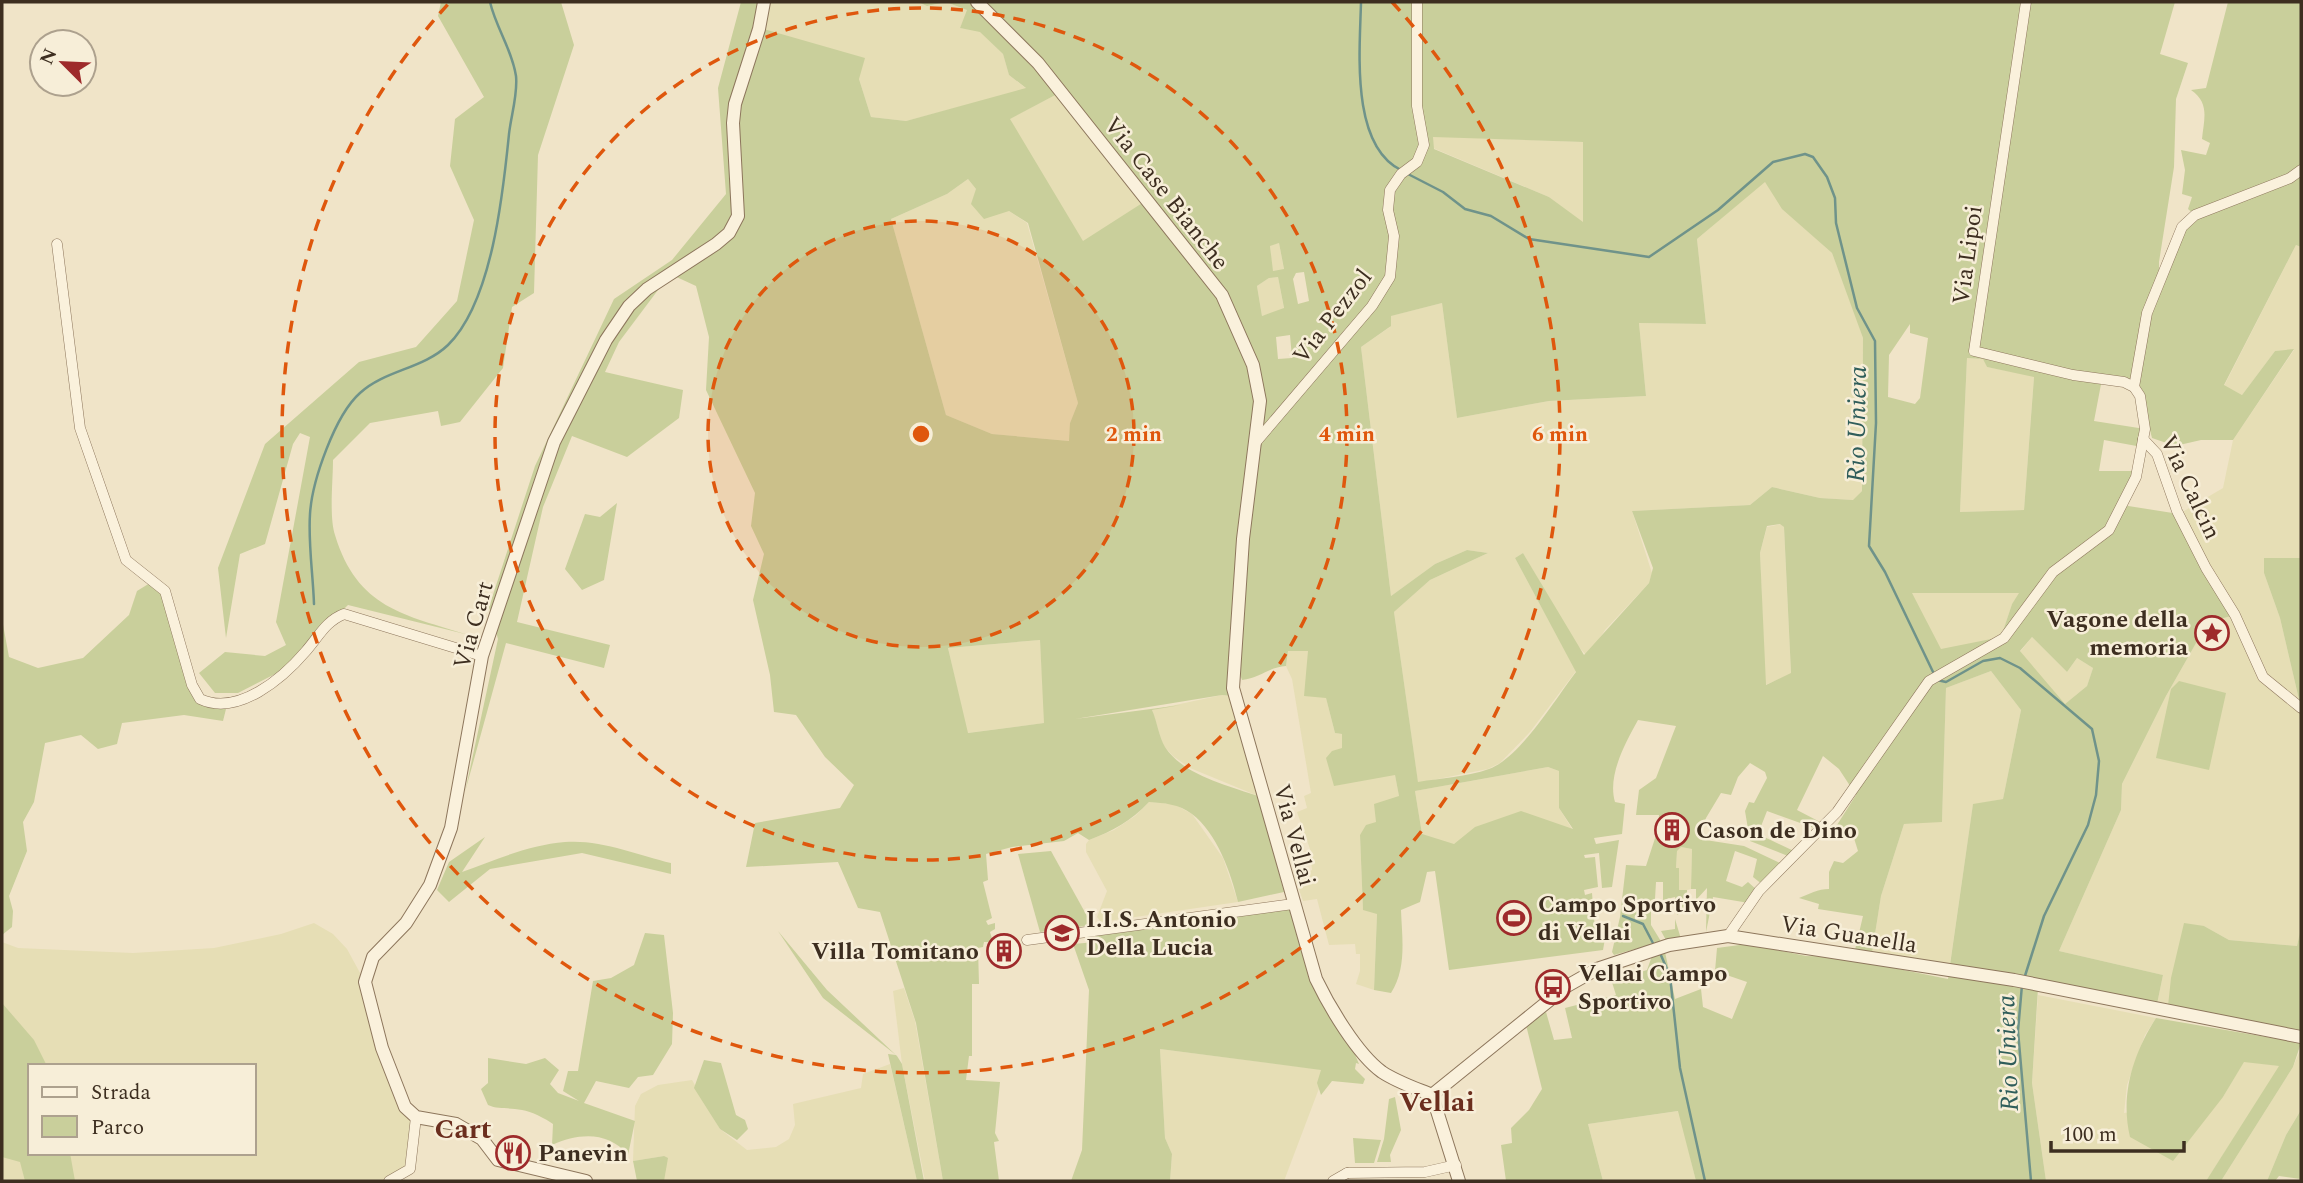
<svg xmlns="http://www.w3.org/2000/svg" width="2303" height="1183" viewBox="0 0 2303 1183" font-family="Spectral,serif">
  <style>
    .farmland { fill: #e6deb5; fill-rule: evenodd }
    .green { fill: #c9cf9b; fill-rule: evenodd }
    .lines { fill: none; stroke-linecap: round; stroke-linejoin: round }
    .stream { stroke: #6f938a; stroke-width: 2.5 }
    .minor-casing { stroke: #8d765c; stroke-width: 11 }
    .tertiary-casing { stroke: #8d765c; stroke-width: 14 }
    .minor { stroke: #faf1dc; stroke-width: 10 }
    .tertiary { stroke: #faf1dc; stroke-width: 12 }
    .ring { fill: none; stroke: #df570d; stroke-width: 3.5; stroke-dasharray: 12 9 }
    .labels { text-anchor: middle; stroke-width: 5; stroke-linejoin: round; paint-order: stroke }
    .street-label { font-size: 24px; fill: #3d2e20; stroke: #f7eed8 }
    .poi-label { font-size: 24px; font-weight: bold; fill: #3d2e20; stroke: #f7eed8; text-anchor: start }
    .water-label { font-size: 26px; font-style: italic; fill: #2f5d5a; stroke: #f7eed8 }
    .quarter-label { font-size: 28px; font-weight: bold; fill: #6b2e1e; stroke: #f7eed8 }
    .centre { fill: #df570d; stroke: #f7eed8; stroke-width: 3.5 }
    .ring-label { font-size: 21px; text-anchor: middle; font-weight: bold; fill: #df570d; stroke: #f7eed8; stroke-width: 5; stroke-linejoin: round; paint-order: stroke }
  </style>
  <rect width="100%" height="100%" fill="#f0e4c8"/>
  <g class="farmland">
    <path d="M764 2H918L927 6 946 2 968 10 960 28 980 31 1003 54 1009 75 1027 89 906 121 871 117 859 79 759 29Z"/>
    <path d="M1061 92 1148 200 1083 242 1009 119Z"/>
    <path d="M1433 136 1583 142V223L1549 197 1433 148Z"/>
    <path d="M968 179 976 189 1027 223 1078 403 1070 423V441L992 434 946 415 891 219 947 194Z"/>
    <path d="M1765 181 1792 217 1832 253 1855 314 1863 338 1862 491 1854 500 1820 498 1772 487 1750 505 1632 511 1652 573 1649 583 1605 630 1588 657 1576 644 1523 553 1515 558 1576 671 1530 732 1500 763 1488 769 1418 783 1394 612 1430 580 1488 553 1467 550 1435 564 1391 596 1361 347 1390 327V316L1442 303 1457 418 1549 401 1646 396 1639 323 1706 324 1697 239Z"/>
    <path d="M1279 243 1284 270 1272 271 1270 245Z"/>
    <path d="M2296 245 2301 247V558H2264V573L2280 618 2301 708V928L2297 946 2229 940 2204 926 2168 1006 2157 1004 2163 975 2059 951 2121 810 2122 784 2166 696 2208 622 2179 514 2223 488 2233 440 2294 350 2275 351 2242 395 2224 386Z"/>
    <path d="M1278 277 1284 309 1262 316 1257 286 1269 278Z"/>
    <path d="M1967 358 1984 359 1987 367 2034 376 2024 510 1960 512Z"/>
    <path d="M1781 524 1784 527 1791 674 1765 685 1760 553 1767 527Z"/>
    <path d="M1911 593H2020L2012 604 2001 637 1941 650Z"/>
    <path d="M2032 637 2067 672 2077 658 2093 668 2087 686 2064 705 2020 652Z"/>
    <path d="M1040 640 1045 723 967 733 948 648Z"/>
    <path d="M1288 651H1308L1326 698 1335 733 1342 734V748L1395 775 1399 796 1376 823 1360 835 1363 909 1377 913 1374 990 1356 984 1360 971V954H1356L1355 944 1329 945 1317 899 1303 901 1295 878 1312 870 1310 849 1297 812 1307 808 1304 796 1311 793 1292 679 1286 666Z"/>
    <path d="M1991 671 2021 710 2003 799 1973 805 1950 964 1872 953 1881 896 1904 824 1942 821 1946 688Z"/>
    <path d="M1222 695 1232 696 1258 796 1190 768 1173 756 1163 745 1152 710Z"/>
    <path d="M1548 767 1559 771V808L1579 840 1462 843 1424 847 1415 791Z"/>
    <path d="M1149 802 1174 804 1192 814 1223 858 1238 902 1101 922 1097 917 1107 891 1086 852V844L1089 840 1114 830 1135 816Z"/>
    <path d="M1681 847 1692 849 1691 889 1687 890H1678L1679 869H1676L1677 850Z"/>
    <path d="M314 923 333 934 347 949 365 982 382 1048 416 1117 410 1169 389 1181H2V942L18 948 133 953 214 948 281 934ZM30 1066H254V1153H30Z"/>
    <path d="M904 988 915 1021 943 1181H925L902 1064 893 991Z"/>
    <path d="M2038 995 2156 1018 2145 1035 2127 1085 2124 1113 2223 1097 2244 1061 2280 1066 2206 1181H2046L2032 1083Z"/>
    <path d="M2301 1048V1110L2286 1135 2267 1181H2221L2293 1067Z"/>
    <path d="M1160 1049 1326 1070 1284 1181H1170L1172 1154 1165 1138Z"/>
    <path d="M890 1064 917 1181H663L664 1156 633 1161 635 1106 641 1094 658 1085 692 1080 720 1129 747 1150 776 1147 789 1139 795 1125 793 1104 861 1088 863 1074Z"/>
    <path d="M1679 1111 1696 1181H1603L1588 1124Z"/>
  </g>
  <g class="green">
    <path d="M441 2H561L574 45 538 155 534 293 512 307 503 368 460 422 441 426 438 411 370 423 333 460C333 481 329 517 335 535 357 608 404 615 469 635L348 605 279 672 238 693H215L199 673 225 652 265 656 286 645 276 622 310 437 300 433 293 444 265 544 240 554 226 638 218 568 265 444 359 362 416 347 457 301 474 220 450 166 455 119 484 97 438 16Z"/>
    <path d="M741 2H771L760 28 865 58 859 79 871 117 906 121 1026 88 1009 75 1003 54 980 32 960 28 967 10 946 2 927 6 918 2H2175L2160 54 2188 63 2176 99 2174 167 2159 262V280L2182 227 2195 215 2188 209 2192 197 2182 194 2185 170 2181 150 2206 155 2210 143 2202 139C2204 119 2210 103 2191 90L2206 88 2228 2H2301V247L2296 245 2224 385 2242 395 2275 351 2294 349 2233 440H2201L2175 446 2152 438 2139 387 2077 371V375L2102 379 2094 421 2145 429 2142 447 2104 440 2099 471H2137L2122 505 2179 514 2235 615 2208 622 2166 696 2122 784 2121 810 2059 951 2163 975 2157 1004 2038 988 2032 1083 2046 1181H1696L1678 1111 1588 1124 1603 1181H1506L1501 1145 1512 1143 1511 1128 1529 1110 1542 1089 1526 1025 1546 1012 1554 1040 1572 1038 1565 1008 1616 995 1610 976 1623 971 1631 975 1647 970 1652 956 1665 952 1675 999 1701 989 1703 1007 1732 1019 1747 982 1715 971 1717 948 1747 944 1806 956 1839 957 1948 979 1973 804 2003 799 2021 710 1991 671 1946 688 1942 822 1904 824 1881 896 1872 953 1855 950 1863 916 1818 909 1819 904 1799 898C1809 894 1818 889 1829 889V872L1834 861 1843 863 1858 851 1853 835 1837 825 1856 795 1839 769 1823 756 1797 810 1822 823 1817 829 1767 811 1758 834 1796 852 1788 856 1750 841 1745 811 1749 802 1754 803 1767 778 1765 772 1750 763 1738 777 1731 795 1721 793 1706 818 1699 839 1744 846 1780 863 1778 871 1763 885 1753 877 1757 859 1735 851 1726 881 1742 887 1748 882 1758 891 1749 903 1713 897 1706 932 1707 888 1696 900V889H1691L1692 849 1681 847 1677 851 1676 868H1679V890H1687V910L1677 915 1675 897 1663 900V882H1656L1655 899 1651 900V925L1662 943 1655 944 1651 937 1653 944 1614 955 1612 952 1620 917 1626 865 1646 866 1658 829 1659 815H1636L1639 790 1656 778 1676 726 1638 720C1626 742 1607 775 1615 802L1625 804 1622 834 1594 838 1596 844 1619 840 1612 887 1602 888 1599 853 1584 855 1585 858 1595 857 1598 887 1584 890 1585 895 1592 893 1595 930 1606 933 1603 950 1449 970 1435 871 1427 872 1420 902 1401 910C1402 938 1407 968 1391 993L1374 990 1377 914 1363 910 1360 835 1366 825 1376 822 1374 804 1399 796 1395 775 1334 786 1326 758 1332 751 1342 748V734L1335 733 1326 698 1304 696 1308 651H1288L1286 666C1269 667 1260 678 1242 680L1236 663 1249 510 1263 411V384L1245 332 1227 303 1253 365 1260 401 1241 536 1232 696 1222 695 1075 719 1181 705 1152 710C1157 721 1159 737 1165 747 1183 775 1229 786 1258 796L1284 892 1238 902C1231 873 1217 833 1192 814 1179 804 1164 803 1149 802 1131 821 1113 831 1089 840L1078 833 1064 841 1012 847 986 854 988 880 983 882 992 918 986 921 988 925 995 923V929L990 932 993 942H984L983 947 978 948 979 984H972V1056H969L966 1080 1000 1082 995 1133 999 1141 994 1142 999 1181H943L916 1023 880 912 858 908 838 862 746 867 755 823 840 808 854 785 825 757 796 715 774 712 770 675 753 600 764 554 751 526 755 493 706 390 709 337 696 286 670 274 619 342 605 372 683 390 679 418 627 457 572 436 543 507 517 622 610 645 604 668 506 643 465 792 498 639 489 607 535 466 614 299 672 260 726 194 718 88ZM1061 92 1147 200 1083 241 1010 119ZM1433 137 1583 142V222L1549 197 1434 149ZM968 179 976 189 971 204 984 219 1009 211 1028 223 1078 403 1070 423 1069 441 992 434 946 415 891 219 947 194ZM1765 182 1782 209 1832 253 1863 338 1862 491 1853 500 1820 498 1772 487 1750 505 1632 511 1653 568 1649 583 1584 655 1523 553 1515 558 1576 672C1556 698 1520 758 1489 769 1467 777 1441 778 1418 782L1394 612 1430 580 1488 553 1467 550 1435 564 1391 596 1361 347 1391 326V316L1442 303 1457 418 1549 401 1646 396 1639 323 1706 324 1697 239ZM1279 243 1284 269 1273 271 1270 246ZM1304 272 1309 301 1298 304 1293 279 1296 273ZM1278 277 1284 308 1262 316 1257 286 1269 278ZM1910 324V333L1928 338 1920 398 1915 404 1888 397 1889 355ZM1290 335 1292 358 1278 359 1276 337ZM1967 358 1983 359 1987 367 2034 377 2024 510 1960 512ZM1780 524 1784 527 1791 673 1766 685 1760 553 1767 526ZM1912 593H2019L2012 604 2001 637 1941 649ZM2032 637 2067 672 2077 658 2093 668 2087 686 2065 704 2020 651ZM1040 640 1044 723 968 733 948 648ZM1548 767 1559 771V808L1573 829 1521 811 1475 827 1454 844 1422 834 1415 791Z"/>
    <path d="M617 503 604 580 582 590 565 569 585 514 600 517Z"/>
    <path d="M2264 558H2301V708L2280 618 2264 573Z"/>
    <path d="M150 583 163 593 197 702 226 709 223 721 184 715 122 723 117 744 98 749 81 735 45 743 34 802 23 822 27 851 9 896 13 911 12 927 2 935V619L9 657 38 668 83 658 129 615 137 591Z"/>
    <path d="M2179 681 2226 693 2209 770 2156 758 2171 689Z"/>
    <path d="M485 837 462 872C495 860 529 845 565 842 599 839 639 855 671 863V874L582 853 490 869 449 902 437 890 449 862Z"/>
    <path d="M1051 851 1092 925 1040 932 1018 854Z"/>
    <path d="M1288 907 1292 910 1350 1043 1359 1064 1356 1063 1355 1069 1365 1079 1363 1084 1332 1081 1321 1095 1317 1083 1321 1070 1160 1049 1165 1138 1172 1154 1170 1181H1071L1082 1150 1089 990 1073 944 1096 942 1095 935Z"/>
    <path d="M1675 919 1681 939 1667 942 1661 931 1675 929Z"/>
    <path d="M2184 923 2204 926 2229 940 2297 946 2301 928V1031L2168 1006 2171 978Z"/>
    <path d="M778 931 827 990 897 1056 902 1064 924 1181H917L888 1054 896 1055 823 998Z"/>
    <path d="M645 933 664 935 673 1013 672 1044 653 1075 638 1077 629 1088 596 1081 584 1103 635 1121 628 1155C608 1131 579 1133 552 1145L553 1124C546 1119 531 1111 522 1110 510 1107 499 1110 488 1105L481 1089 488 1083V1058L526 1064 545 1058 559 1070 550 1084 558 1093 579 1101 563 1091 568 1071H578L593 981 611 978 634 965Z"/>
    <path d="M2 1003 34 1040 47 1066H30V1153H70L75 1181H25L20 1162 2 1157Z"/>
    <path d="M2156 1018 2301 1043 2293 1067 2221 1181H2206L2279 1066 2244 1062 2223 1097 2173 1161 2130 1137C2120 1095 2133 1054 2156 1018Z"/>
    <path d="M704 1060 721 1063 736 1115 745 1120 748 1129 737 1140 720 1129 694 1088Z"/>
    <path d="M1395 1097 1401 1130 1390 1155 1391 1162H1377L1384 1139 1389 1099Z"/>
    <path d="M2301 1110V1179L2279 1176 2275 1181H2267L2286 1135Z"/>
    <path d="M1353 1138 1381 1140 1374 1163H1355Z"/>
    <path d="M664 1156 668 1158 664 1181H637L633 1161Z"/>
  </g>
  <g class="lines">
    <g class="stream">
      <path d="M1361 2C1360 49 1350 145 1401 170"/>
      <path d="M1406 173 1443 192 1465 209 1491 216 1529 239 1649 257 1718 210 1773 162 1805 154 1813 157 1827 177 1835 198 1836 223 1857 308 1875 341 1876 423 1869 546 1885 572 1934 674"/>
      <path d="M314 604C313 574 308 543 310 514 312 481 335 415 360 393 385 370 423 369 448 345 492 302 503 194 509 134 511 116 518 94 516 76 512 49 496 28 490 2"/>
      <path d="M1937 680 1946 682 1983 661 2000 658 2020 668 2092 729 2099 761 2096 795 2088 825 2044 916 2024 979"/>
      <path d="M1623 916 1643 924 1654 945"/>
      <path d="M1660 953 1670 976 1680 1068 1705 1181"/>
      <path d="M2022 985 2018 1031 2031 1181"/>
    </g>
    <g class="minor-casing">
      <g id="minor">
        <path d="M57 244 80 428 126 560 165 591 192 685 200 699C238 717 283 678 306 651 319 636 326 621 344 614L482 656"/>
        <path d="M2134 387 2147 313 2182 227 2195 215 2290 178 2301 170"/>
        <path d="M2143 439 2157 454 2177 511 2206 568 2235 615 2263 677 2301 708"/>
        <path d="M1256 442 1372 306 1390 277 1394 236 1388 210 1390 190 1401 174 1417 162 1424 145 1417 106V2"/>
        <path d="M1728 936 1759 891 1837 812 1929 681 2004 638 2053 572 2109 530 2136 477 2145 429 2140 396 2134 387 2124 382 2073 375 1974 351 2026 2"/>
        <path d="M1027 940 1293 904"/>
        <path d="M1347 1173 1425 1172 1456 1165"/>
        <path d="M389 1181 410 1169 416 1117"/>
        <path d="M1333 1181 1347 1173"/>
      </g>
    </g>
    <g class="tertiary-casing">
      <g id="tertiary">
        <path d="M977 2 1038 63 1222 295 1253 365 1260 401 1243 539 1233 688 1316 979C1329 1006 1357 1054 1382 1072 1397 1082 1415 1088 1432 1095L1459 1181"/>
        <path d="M1432 1095 1567 986 1597 969 1669 945 1728 936 2014 980 2301 1037"/>
        <path d="M586 1181 498 1160 482 1139 456 1124 416 1117 405 1107 382 1048 365 982 373 957 406 923 430 885 451 828 482 656 554 442 606 340 629 306 647 289 716 244 729 233 738 216 733 123 735 104 759 29 764 2"/>
      </g>
    </g>
    <use href="#minor" class="minor"/>
    <use href="#tertiary" class="tertiary"/>
  </g>
  <circle cx="921" cy="434" r="213" fill="#df570d" fill-opacity=".12"/>
  <g class="ring">
    <circle cx="921" cy="434" r="213"/>
    <circle cx="921" cy="434" r="426"/>
    <path d="M1392 2A639 639 0 1 1 450 2"/>
  </g>
  <defs>
    <g id="sight-ring" transform="scale(1.75)"><circle r="9.5" fill="#f7eed8" stroke="#9e2a2b" stroke-width="1.5"/><path d="M0-6L1.8-2.2L6-1.7L2.9 1.2L3.7 5.4L0 3.3L-3.7 5.4L-2.9 1.2L-6-1.7L-1.8-2.2Z" fill="#9e2a2b"/></g>
    <g id="building-ring" transform="scale(1.75)"><circle r="9.5" fill="#f7eed8" stroke="#9e2a2b" stroke-width="1.5"/><path d="M-4-6H4V6H1V3H-1V6H-4ZM-2.5-4.3h1.7v1.8h-1.7ZM.8-4.3h1.7v1.8H.8ZM-2.5-1h1.7V.8h-1.7ZM.8-1h1.7V.8H.8Z" fill="#9e2a2b"/></g>
    <g id="stadium-ring" transform="scale(1.75)"><circle r="9.5" fill="#f7eed8" stroke="#9e2a2b" stroke-width="1.5"/><path d="M0-5a6.5 5 0 1 0 0 10a6.5 5 0 1 0 0-10ZM-3.5-1.8h7v3.6h-7Z" fill="#9e2a2b"/></g>
    <g id="school-ring" transform="scale(1.75)"><circle r="9.5" fill="#f7eed8" stroke="#9e2a2b" stroke-width="1.5"/><path d="M0-5L7-2L0 1L-7-2ZM-4 1L0 2.5L4 1V4Q0 6-4 4Z" fill="#9e2a2b"/></g>
    <g id="bus-ring" transform="scale(1.75)"><circle r="9.5" fill="#f7eed8" stroke="#9e2a2b" stroke-width="1.5"/><path d="M-5-6H5V4H4V6H2V4H-2V6H-4V4H-5ZM-3.5-4V0h7V-4ZM-3.5 1.2v1.5H-2V1.2ZM2 1.2v1.5H3.5V1.2Z" fill="#9e2a2b"/></g>
    <g id="restaurant-ring" transform="scale(1.75)"><circle r="9.5" fill="#f7eed8" stroke="#9e2a2b" stroke-width="1.5"/><path d="M-5-6h1v4h1v-4h1v4h1v-4h1v5L-1.5 .5V6h-2V.5L-5-1ZM5-6V6H3V1.5H1.5Q1.5-4 5-6Z" fill="#9e2a2b"/></g>
  </defs>
  <g fill-rule="evenodd">
    <use href="#sight-ring" x="2212" y="633"/>
    <use href="#building-ring" x="1672" y="830"/>
    <use href="#stadium-ring" x="1514" y="918"/>
    <use href="#school-ring" x="1062" y="933"/>
    <use href="#building-ring" x="1004" y="951"/>
    <use href="#bus-ring" x="1553" y="987"/>
    <use href="#restaurant-ring" x="513" y="1153"/>
  </g>
  <g class="labels">
    <g class="street-label">
      <text transform="translate(1167 193) rotate(52)" y="8">Via Case Bianche</text>
      <text transform="translate(1967 255) rotate(-82)" y="8">Via Lipoi</text>
      <text transform="translate(1332 316) rotate(-52)" y="8">Via Pezzol</text>
      <text transform="translate(2191 487) rotate(65)" y="8">Via Calcin</text>
      <text transform="translate(473 625) rotate(-74)" y="8">Via Cart</text>
      <text transform="translate(1295 835) rotate(75)" y="8">Via Vellai</text>
      <text transform="translate(1849 934) rotate(9)" y="8">Via Guanella</text>
    </g>
    <g class="poi-label">
      <text x="2188" y="627" text-anchor="end">Vagone della<tspan x="2188" dy="28">memoria</tspan></text>
      <text x="1696" y="838">Cason de Dino</text>
      <text x="1538" y="912">Campo Sportivo<tspan x="1538" dy="28">di Vellai</tspan></text>
      <text x="1086" y="927">I.I.S. Antonio<tspan x="1086" dy="28">Della Lucia</tspan></text>
      <text x="979" y="959" text-anchor="end">Villa Tomitano</text>
      <text x="1578" y="981">Vellai Campo<tspan x="1578" dy="28">Sportivo</tspan></text>
      <text x="538" y="1161">Panevin</text>
    </g>
    <g class="water-label">
      <text transform="translate(1856 424) rotate(-89)" y="9">Rio Uniera</text>
      <text transform="translate(2007 1053) rotate(-92)" y="9">Rio Uniera</text>
    </g>
    <g class="quarter-label">
      <text x="1437" y="1111">Vellai</text>
      <text x="463" y="1138">Cart</text>
    </g>
  </g>
  <circle cx="921" cy="434" r="10" class="centre"/>
  <g class="ring-label">
    <text x="1134" y="441">2 min</text>
    <text x="1347" y="441">4 min</text>
    <text x="1560" y="441">6 min</text>
  </g>
  <rect width="2303" height="1183" fill="none" stroke="#3d2e20" stroke-width="7"/>
  <rect x="28" y="1064" width="228" height="91" fill="#f7eed8" stroke="#ada18e" stroke-width="2"/>
  <rect x="42" y="1087" width="35" height="10" fill="#faf1dc" stroke="#ada18e" stroke-width="2"/>
  <text x="91" y="1099" font-size="21" fill="#3d2e20">Strada</text>
  <rect x="42" y="1116" width="35" height="21" fill="#c9cf9b" stroke="#ada18e" stroke-width="2"/>
  <text x="91" y="1134" font-size="21" fill="#3d2e20">Parco</text>
  <g transform="translate(63 63) rotate(294)"><circle r="33" fill="#f7eed8" stroke="#ada18e" stroke-width="2"/>
  <path d="M0-5L12 26L0 18L-12 26Z" fill="#9e2a2b"/>
  <text y="-10" font-size="19" font-weight="bold" text-anchor="middle" fill="#3d2e20">N</text>
  </g>
  <path d="M2051 1141v10h133v-10" fill="none" stroke="#3d2e20" stroke-width="3.5"/>
  <text x="2062" y="1141" font-size="21" fill="#3d2e20" stroke="#f7eed8" stroke-width="5" paint-order="stroke">100 m</text>
</svg>
